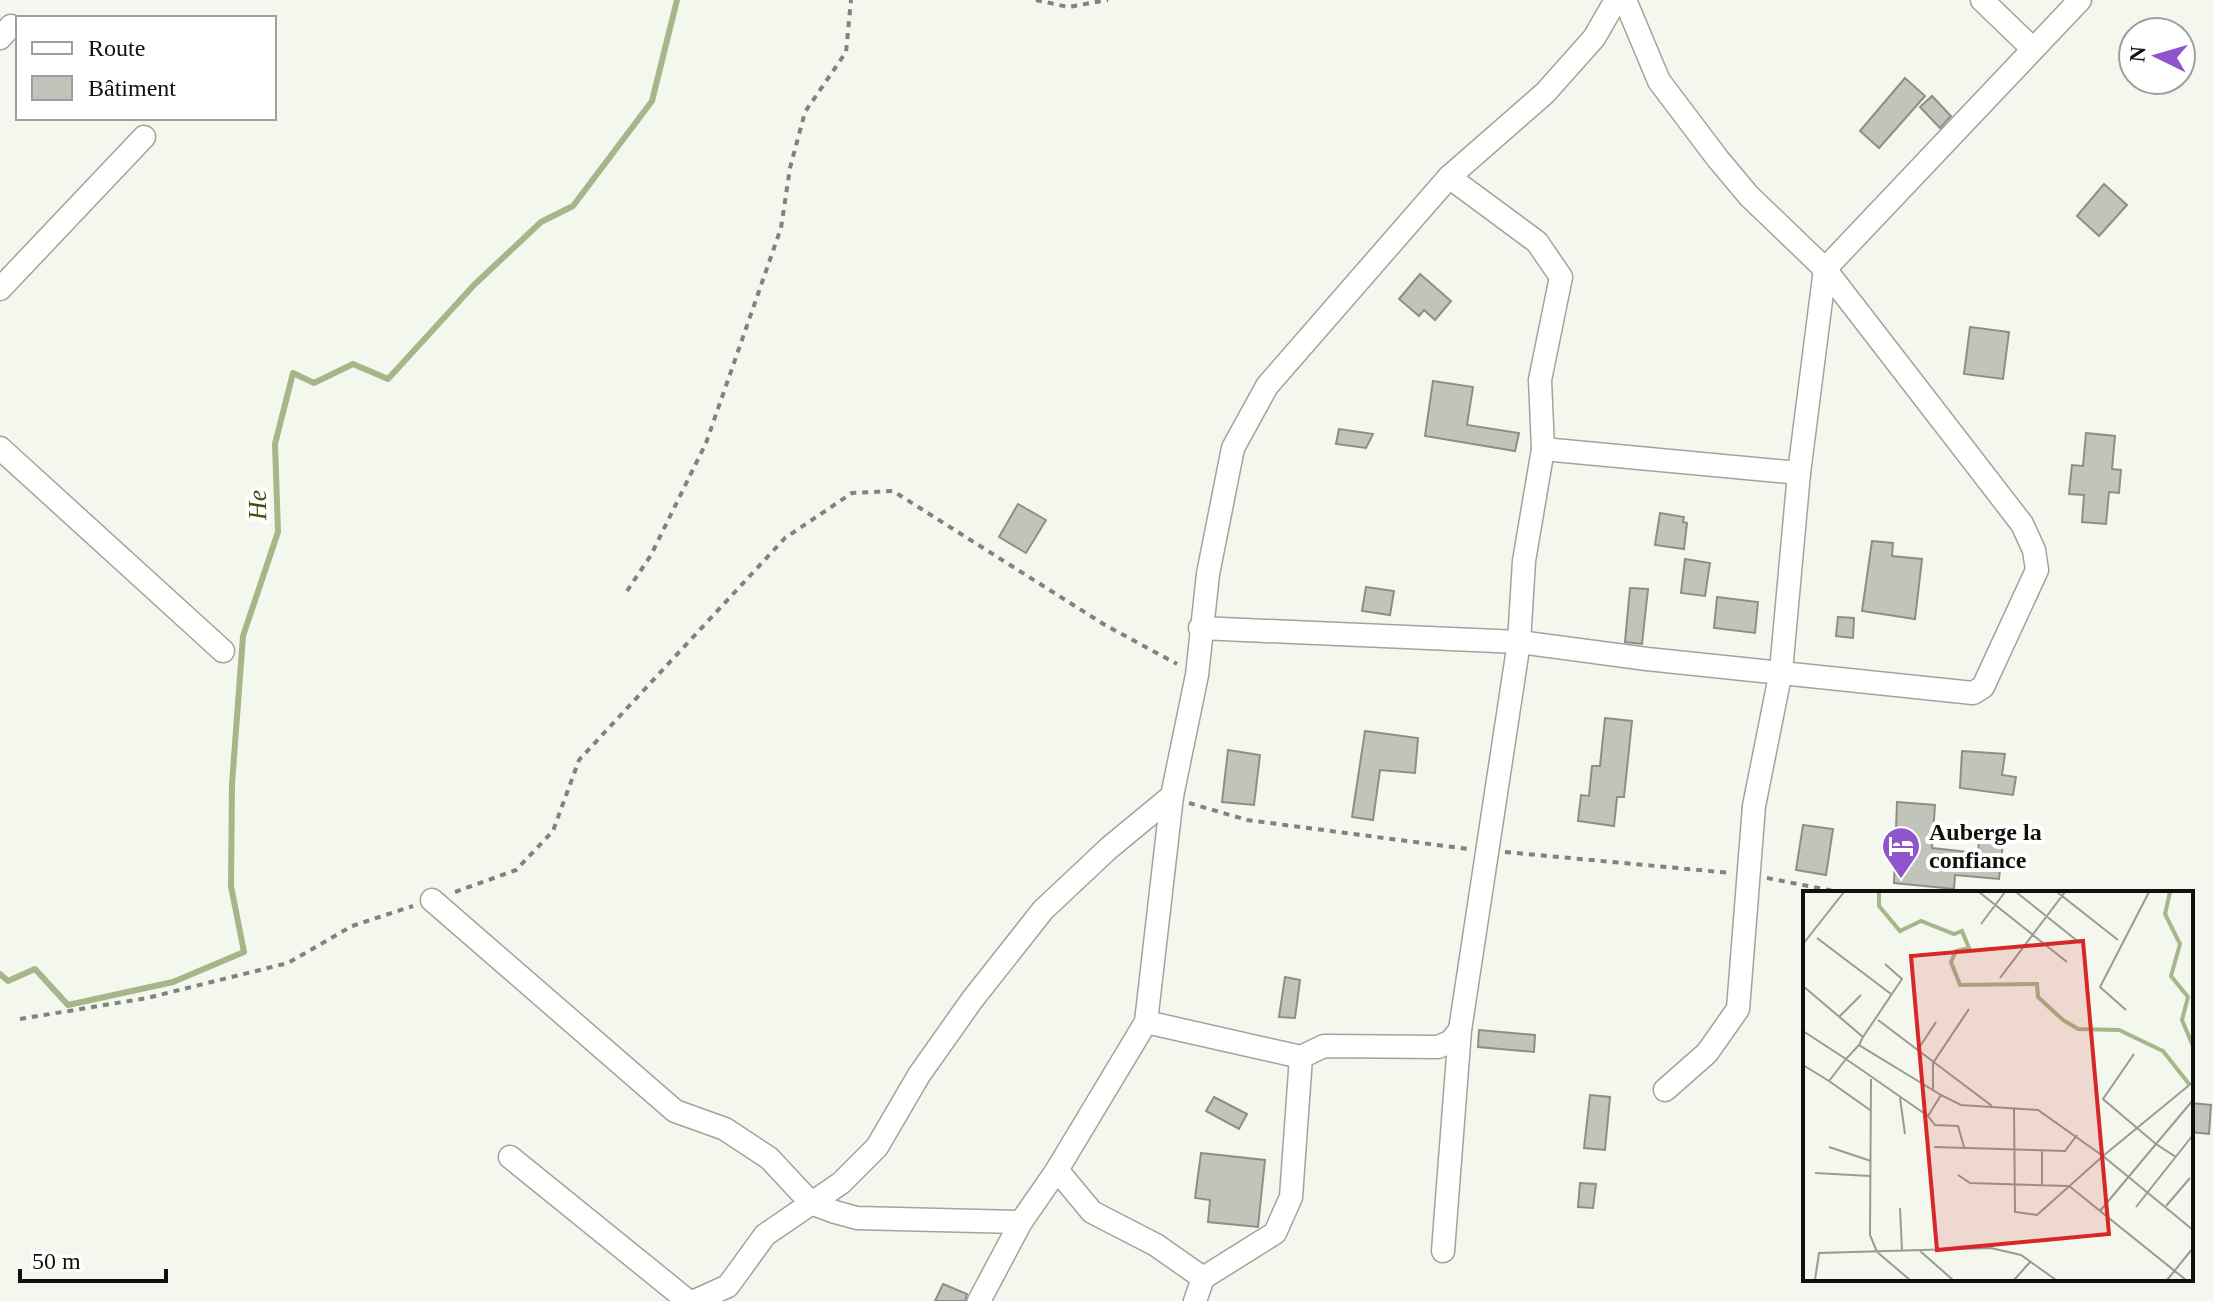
<svg xmlns="http://www.w3.org/2000/svg" width="2213" height="1301" viewBox="0 0 2213 1301" font-family="Georgia,serif">
  <style>
    .lines { fill: none; stroke-linecap: round; stroke-linejoin: round }
    .stream { stroke: #a6b58a; stroke-width: 6 }
    .building { fill: #c0c4ba; stroke: #8c8f86; stroke-width: 2 }
    .street-casing { stroke: #a1a49b; stroke-width: 25 }
    .path { stroke: #80827c; stroke-width: 4; stroke-dasharray: 6 6; stroke-linecap: butt }
    .street { stroke: #fff; stroke-width: 22 }
    .labels { text-anchor: middle; stroke-width: 8; stroke-linejoin: round; paint-order: stroke }
    .poi-label { font-size: 24px; font-weight: bold; fill: #10110d; stroke: #fff; text-anchor: start }
    .water-label { font-size: 26px; font-style: italic; fill: #40510d; stroke: #fff }
    .inset-river { fill: none; stroke: #a6b58a; stroke-width: 4 }
    .inset-road { fill: none; stroke: #999b93; stroke-width: 2 }
    .view { fill: #d62828; fill-opacity: 0.15; stroke: #d62828; stroke-width: 4 }
    .inset-edge { fill: none; stroke: #10110d; stroke-width: 4 }
  </style>
  <rect width="100%" height="100%" fill="#f4f7ed"/>
  <g class="lines">
    <path class="stream" d="M0 974 8 981 35 969 68 1005 173 982 244 952 231 886 232 784 243 636 278 532 275 444 293 373 314 383 353 364 388 379 474 285 541 222 573 206 652 101 677 0"/>
  </g>
  <g class="building">
    <path d="M1905 78 1925 96 1879 148 1860 131Z"/>
    <path d="M1932 96 1951 116 1940 128 1920 107Z"/>
    <path d="M2104 184 2127 205 2099 236 2077 216Z"/>
    <path d="M1420 274 1451 301 1435 320 1424 310 1419 316 1399 299Z"/>
    <path d="M1970 327 2009 332 2003 379 1964 374Z"/>
    <path d="M1433 381 1473 387 1467 425 1519 433 1515 451 1425 436Z"/>
    <path d="M1339 429 1373 434 1366 448 1336 444Z"/>
    <path d="M2086 433 2115 436 2112 469 2121 470 2119 493 2109 492 2106 524 2082 522 2084 495 2069 494 2072 465 2083 466Z"/>
    <path d="M1018 504 1046 520 1026 553 999 537Z"/>
    <path d="M1660 513 1684 517 1683 522 1687 523 1684 549 1655 545Z"/>
    <path d="M1872 541 1893 543 1892 556 1922 559 1915 619 1862 611Z"/>
    <path d="M1685 559 1710 563 1705 596 1681 593Z"/>
    <path d="M1366 587 1394 591 1390 615 1362 611Z"/>
    <path d="M1630 588 1648 589 1642 644 1625 642Z"/>
    <path d="M1717 597 1758 602 1755 633 1714 628Z"/>
    <path d="M1838 617 1854 618 1853 638 1836 636Z"/>
    <path d="M1605 718 1632 721 1624 797H1617L1614 826 1578 821 1581 795 1589 796 1592 766H1600Z"/>
    <path d="M1365 731 1418 738 1415 773 1380 770 1373 820 1352 817Z"/>
    <path d="M1228 750 1260 755 1254 805 1222 802Z"/>
    <path d="M1962 751 2005 754 2002 775 2016 777 2013 795 1960 788Z"/>
    <path d="M1897 802 1935 805 1932 848 1978 853 1979 841 2003 843 1999 879 1955 875 1954 889 1894 883Z"/>
    <path d="M1803 825 1833 829 1826 875 1796 870Z"/>
    <path d="M1285 977 1300 980 1295 1018 1279 1017Z"/>
    <path d="M1479 1030 1535 1035 1534 1052 1478 1047Z"/>
    <path d="M1590 1095 1610 1097 1605 1150 1584 1148Z"/>
    <path d="M1214 1097 1247 1114 1239 1129 1206 1111Z"/>
    <path d="M2191 1103 2211 1105 2209 1134 2191 1132Z"/>
    <path d="M1201 1153 1265 1160 1258 1227 1208 1222 1210 1200 1195 1198Z"/>
    <path d="M1580 1183 1596 1184 1593 1208 1578 1207Z"/>
    <path d="M943 1284 967 1294 965 1301H935Z"/>
  </g>
  <g class="lines">
    <g class="street-casing">
      <g id="street">
        <path d="M1982 0 2033 49"/>
        <path d="M0 38 11 26"/>
        <path d="M0 289 144 137"/>
        <path d="M0 448 223 651"/>
        <path d="M1543 449 1799 473"/>
        <path d="M1200 628 1519 642 1647 659 1973 693 1983 687 2037 570 2034 550 2022 524 1825 269 1749 196 1718 159 1659 81 1625 0"/>
        <path d="M432 900 675 1111 725 1129 769 1158 811 1203 835 1212 857 1218 1021 1222"/>
        <path d="M1146 1022 1301 1057"/>
        <path d="M1460 1030 1450 1042 1438 1047 1324 1046 1301 1057 1291 1197 1275 1233 1203 1278 1156 1245 1092 1212 1057 1170 1146 1022 1172 796 1197 675 1208 574 1233 448 1267 386 1449 177 1545 93 1594 38 1616 0"/>
        <path d="M1665 1090 1707 1053 1738 1009 1754 806 1781 671 1799 473 1825 269 2080 0"/>
        <path d="M510 1157 688 1301"/>
        <path d="M1443 1251 1460 1030 1519 642 1524 561 1543 449 1540 380 1561 277 1537 242 1449 177"/>
        <path d="M695 1301 728 1286 765 1235 841 1183 877 1147 919 1075 972 1000 1043 910 1109 848 1172 796"/>
        <path d="M979 1301 1021 1222 1057 1170"/>
        <path d="M1195 1301 1203 1278"/>
      </g>
    </g>
    <g class="path">
      <path d="M1036 0 1068 7 1108 0"/>
      <path d="M627 591 651 555 706 443 781 228 790 168 805 112 846 52 851 0"/>
      <path d="M1189 803 1247 820 1468 849"/>
      <path d="M1505 852 1731 873"/>
      <path d="M1767 878 1844 893"/>
      <path d="M455 892 516 870 553 831 579 760 785 538 852 493 893 491 1105 625 1177 664"/>
      <path d="M20 1019 147 998 288 963 352 926 413 906"/>
    </g>
    <use href="#street" class="street"/>
  </g>
  <defs>
    <g id="hotel-pin" transform="scale(2)"><path d="M0 17L-7.5 6A9.5 9.5 0 1 1 7.5 6Z" fill="#8e55cd" stroke="#fff"/><path d="M-6-4.5h1.5V1H6V5H4.5V3h-9V5H-6ZM-4 0a1.8 1.8 0 1 1 3.6 0ZM.5 0V-2.5h3Q6-2.5 6 0Z" fill="#fff"/></g>
  </defs>
  <g fill-rule="evenodd">
    <use href="#hotel-pin" x="1901" y="846"/>
  </g>
  <g class="labels">
    <g class="poi-label">
      <text x="1929" y="840">Auberge la<tspan x="1929" dy="28">confiance</tspan></text>
    </g>
    <g class="water-label">
      <text transform="translate(257 505) rotate(-91)" y="9">He</text>
    </g>
  </g>
  <g transform="translate(1803 891)">
    <rect width="390" height="390" fill="#f4f7ed"/>
    <path class="inset-river" d="M76 1V15L97 40 118 30 151 43 159 40 166 57 153 60 148 71 157 94 234 93 235 106 260 129 275 138 316 139 360 160 386 193M367 1 362 23 377 53 368 85 385 106 379 129 390 155"/>
    <path class="inset-road" d="M176 1 264 71M213 1 277 52M254 1 315 49M178 33 202 1M14 47 88 103M0 53 41 1M197 87 262 1M0 95 60 146 56 154 138 204M323 119 297 96 346 1M36 126 58 104M75 129 189 215M0 140 43 168 56 154M60 146 99 88 82 73M116 157 133 131M0 174 26 190 43 168 125 225M68 188 67 344 74 361 107 389M26 190 67 219M130 200V172L166 118M97 207 102 243M211 217 212 321 234 324 300 265 390 339M26 256 68 270M131 256 262 260 274 244M161 256 155 235 132 234 125 225 138 204 158 214 235 219 300 265 390 191M373 266 353 253 390 209M12 282 67 285M155 284 167 292 266 295 383 389M239 294V260M363 315 387 287M333 316 390 244M97 317 99 360M297 320 353 253 300 208 331 163M117 360 150 389M12 389 16 362 188 357 218 364 253 389M211 389 228 370M364 389 390 357"/>
    <path class="view" d="M280 50 306 343 134 359 108 65Z"/>
    <rect width="390" height="390" class="inset-edge"/>
  </g>
  <rect x="16" y="16" width="260" height="104" fill="#ffffff" stroke="#9fa09e" stroke-width="2"/>
  <rect x="32" y="42" width="40" height="12" fill="#ffffff" stroke="#9fa09e" stroke-width="2"/>
  <text x="88" y="56" font-size="24" fill="#10110d">Route</text>
  <rect x="32" y="76" width="40" height="24" fill="#c0c4ba" stroke="#9fa09e" stroke-width="2"/>
  <text x="88" y="96" font-size="24" fill="#10110d">Bâtiment</text>
  <g transform="translate(2157 56) rotate(275)"><circle r="38" fill="#ffffff" stroke="#9fa09e" stroke-width="2"/>
  <path d="M0-6L14 30L0 20L-14 30Z" fill="#8e55cd"/>
  <text y="-12" font-size="22" font-weight="bold" text-anchor="middle" fill="#10110d">N</text>
  </g>
  <path d="M20 1269v12h146v-12" fill="none" stroke="#10110d" stroke-width="4"/>
  <text x="32" y="1269" font-size="24" fill="#10110d" stroke="#ffffff" stroke-width="6" paint-order="stroke">50 m</text>
</svg>
